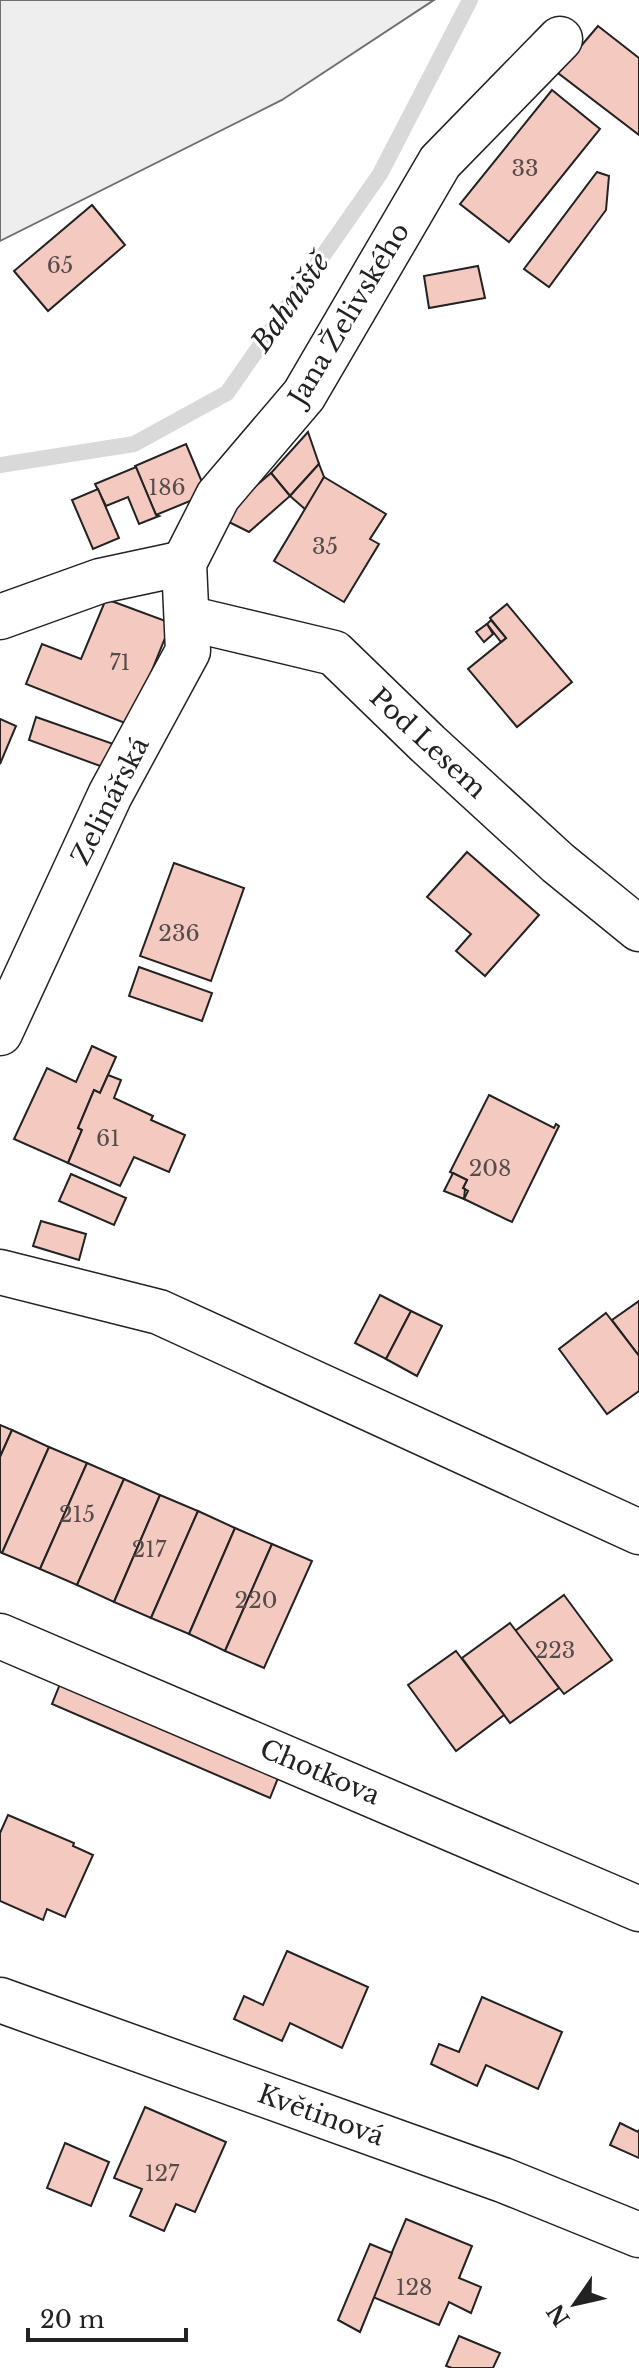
<svg xmlns="http://www.w3.org/2000/svg" width="639" height="2368" viewBox="0 0 639 2368" font-family="'Libre Baskerville',serif">
  <style>
    .green { fill: #eee; stroke: #6f6f6f; stroke-width: 2 }
    .lines { fill: none; stroke-linecap: round; stroke-linejoin: round }
    .stream { stroke: #d9d9d9; stroke-width: 16 }
    .building { fill: #f3c9c0; stroke: #222; stroke-width: 2 }
    .street-casing { stroke: #222; stroke-width: 47 }
    .street { stroke: #fff; stroke-width: 44 }
    .labels { text-anchor: middle; stroke-width: 6; stroke-linejoin: round; paint-order: stroke }
    .number-label { font-size: 22px; fill: #564c4a }
    .street-label { font-size: 26px; fill: #222; stroke: #fff }
    .water-label { font-size: 28px; font-style: italic; fill: #222; stroke: #fff }
  </style>
  <rect width="100%" height="100%" fill="#fff"/>
  <path class="green" d="M0 0H434L282 100 0 241Z"/>
  <g class="lines">
    <path class="stream" d="M0 465 134 444 227 393 380 174 470 0"/>
  </g>
  <g class="building">
    <path d="M598 26 639 58V135L558 73Z"/>
    <path d="M552 90 600 129 509 242 460 204Z"/>
    <path d="M597 172 609 176 606 210 549 287 524 269Z"/>
    <path d="M92 205 125 245 48 311 14 271Z"/>
    <path d="M478 266 485 298 429 308 424 276Z"/>
    <path d="M308 432 319 464 290 496 271 473Z"/>
    <path d="M186 444 207 494 156 515 135 466Z"/>
    <path d="M319 464 324 477 306 510 290 496Z"/>
    <path d="M136 467 156 515 159 516 139 524 128 497 106 506 95 484Z"/>
    <path d="M271 473 290 496 249 532 225 520 237 502Z"/>
    <path d="M324 477 386 514 370 539 379 544 344 602 274 561Z"/>
    <path d="M98 489 119 538 93 549 72 500Z"/>
    <path d="M106 599 171 623 130 725 26 684 42 644 81 659Z"/>
    <path d="M507 604 572 682 517 727 468 669 506 638 490 618Z"/>
    <path d="M491 620 506 638 501 642 487 624Z"/>
    <path d="M487 624 493 634 484 642 476 632Z"/>
    <path d="M36 717 122 747 114 771 29 740Z"/>
    <path d="M0 719 16 726 0 764Z"/>
    <path d="M467 852 539 915 485 976 456 951 471 934 427 897Z"/>
    <path d="M174 863 244 888 211 981 140 956Z"/>
    <path d="M139 967 212 993 202 1021 129 996Z"/>
    <path d="M92 1046 116 1057 100 1093 94 1090 78 1128 82 1130 68 1163 14 1139 47 1068 76 1082Z"/>
    <path d="M108 1075 121 1080 114 1098 153 1116 151 1120 185 1135 169 1172 134 1157 120 1186 68 1163 82 1130 78 1128 94 1090 100 1093Z"/>
    <path d="M489 1095 554 1128 556 1124 559 1126 512 1222 464 1199 468 1191 463 1188 467 1180 450 1172Z"/>
    <path d="M453 1173 467 1180 463 1188 465 1189 464 1199 444 1191Z"/>
    <path d="M71 1174 126 1198 114 1225 59 1201Z"/>
    <path d="M41 1221 86 1234 79 1260 33 1246Z"/>
    <path d="M380 1295 411 1311 386 1359 355 1343Z"/>
    <path d="M639 1301V1356L612 1320Z"/>
    <path d="M411 1311 442 1326 417 1376 386 1359Z"/>
    <path d="M606 1313 639 1356V1391L607 1414 559 1349Z"/>
    <path d="M0 1425 12 1430 0 1457Z"/>
    <path d="M12 1430 49 1447 2 1553 0 1552V1457Z"/>
    <path d="M49 1447 87 1463 40 1569 2 1553Z"/>
    <path d="M87 1463 124 1479 77 1585 40 1569Z"/>
    <path d="M124 1479 160 1495 114 1602 77 1585Z"/>
    <path d="M160 1495 198 1511 151 1618 114 1602Z"/>
    <path d="M198 1511 235 1528 189 1634 151 1618Z"/>
    <path d="M235 1528 272 1544 225 1651 189 1634Z"/>
    <path d="M272 1544 312 1561 264 1668 225 1651Z"/>
    <path d="M564 1595 612 1660 564 1694 515 1631Z"/>
    <path d="M510 1623 559 1688 510 1723 462 1658Z"/>
    <path d="M456 1651 504 1715 456 1751 408 1685Z"/>
    <path d="M64 1674 282 1768 270 1798 52 1704Z"/>
    <path d="M8 1815 74 1843 73 1846 93 1855 65 1917 47 1909 43 1920 0 1901V1833Z"/>
    <path d="M287 1951 368 1987 342 2048 290 2023 282 2041 234 2019 244 1996 263 2005Z"/>
    <path d="M482 1997 562 2032 538 2089 486 2065 477 2086 431 2064 439 2044 459 2052Z"/>
    <path d="M145 2107 226 2142 195 2212 176 2204 164 2231 130 2216 142 2189 114 2178Z"/>
    <path d="M620 2123 638 2132 639 2130V2158L610 2145Z"/>
    <path d="M65 2143 109 2162 91 2206 47 2188Z"/>
    <path d="M406 2219 472 2246 459 2278 481 2287 471 2313 449 2302 439 2325 373 2297Z"/>
    <path d="M370 2244 392 2253 360 2332 338 2320Z"/>
    <path d="M459 2336 500 2353 493 2368H452L446 2366Z"/>
  </g>
  <g class="lines">
    <g class="street-casing">
      <g id="street">
        <path d="M0 617 100 581 184 563"/>
        <path d="M187 618 334 653 428 744 558 863 639 929"/>
        <path d="M0 1033 110 795 188 651 184 563 218 496 304 395 440 162 560 39"/>
        <path d="M0 1272 159 1312 639 1532"/>
        <path d="M0 1636 639 1909"/>
        <path d="M0 2000 503 2180 639 2235"/>
      </g>
    </g>
    <use href="#street" class="street"/>
  </g>
  <g class="labels">
    <g class="number-label">
      <text x="525" y="176">33</text>
      <text x="60" y="273">65</text>
      <text x="167" y="495">186</text>
      <text x="325" y="554">35</text>
      <text x="120" y="670">71</text>
      <text x="179" y="941">236</text>
      <text x="108" y="1146">61</text>
      <text x="490" y="1176">208</text>
      <text x="77" y="1522">215</text>
      <text x="149" y="1557">217</text>
      <text x="256" y="1608">220</text>
      <text x="555" y="1658">223</text>
      <text x="162" y="2181">127</text>
      <text x="414" y="2295">128</text>
    </g>
    <g class="street-label">
      <text transform="translate(349 314) rotate(-59)" y="9">Jana Želivského</text>
      <text transform="translate(428 743) rotate(43)" y="9">Pod Lesem</text>
      <text transform="translate(110 801) rotate(-63)" y="9">Zelinářská</text>
      <text transform="translate(320 1772) rotate(23)" y="9">Chotkova</text>
      <text transform="translate(321 2115) rotate(20)" y="9">Květinová</text>
    </g>
    <g class="water-label">
      <text transform="translate(290 302) rotate(-55)" y="10">Bahniště</text>
    </g>
  </g>
  <g transform="translate(575 2304) rotate(236)" stroke="#ffffff" stroke-width="6" paint-order="stroke">
  <path d="M0-6L14 30L0 20L-14 30Z" fill="#222222"/>
  <text y="-12" font-size="22" font-weight="bold" text-anchor="middle" fill="#222222">N</text>
  </g>
  <path d="M28 2328v12h158v-12" fill="none" stroke="#222222" stroke-width="4"/>
  <text x="40" y="2328" font-size="24" fill="#222222" stroke="#ffffff" stroke-width="6" paint-order="stroke">20 m</text>
</svg>
